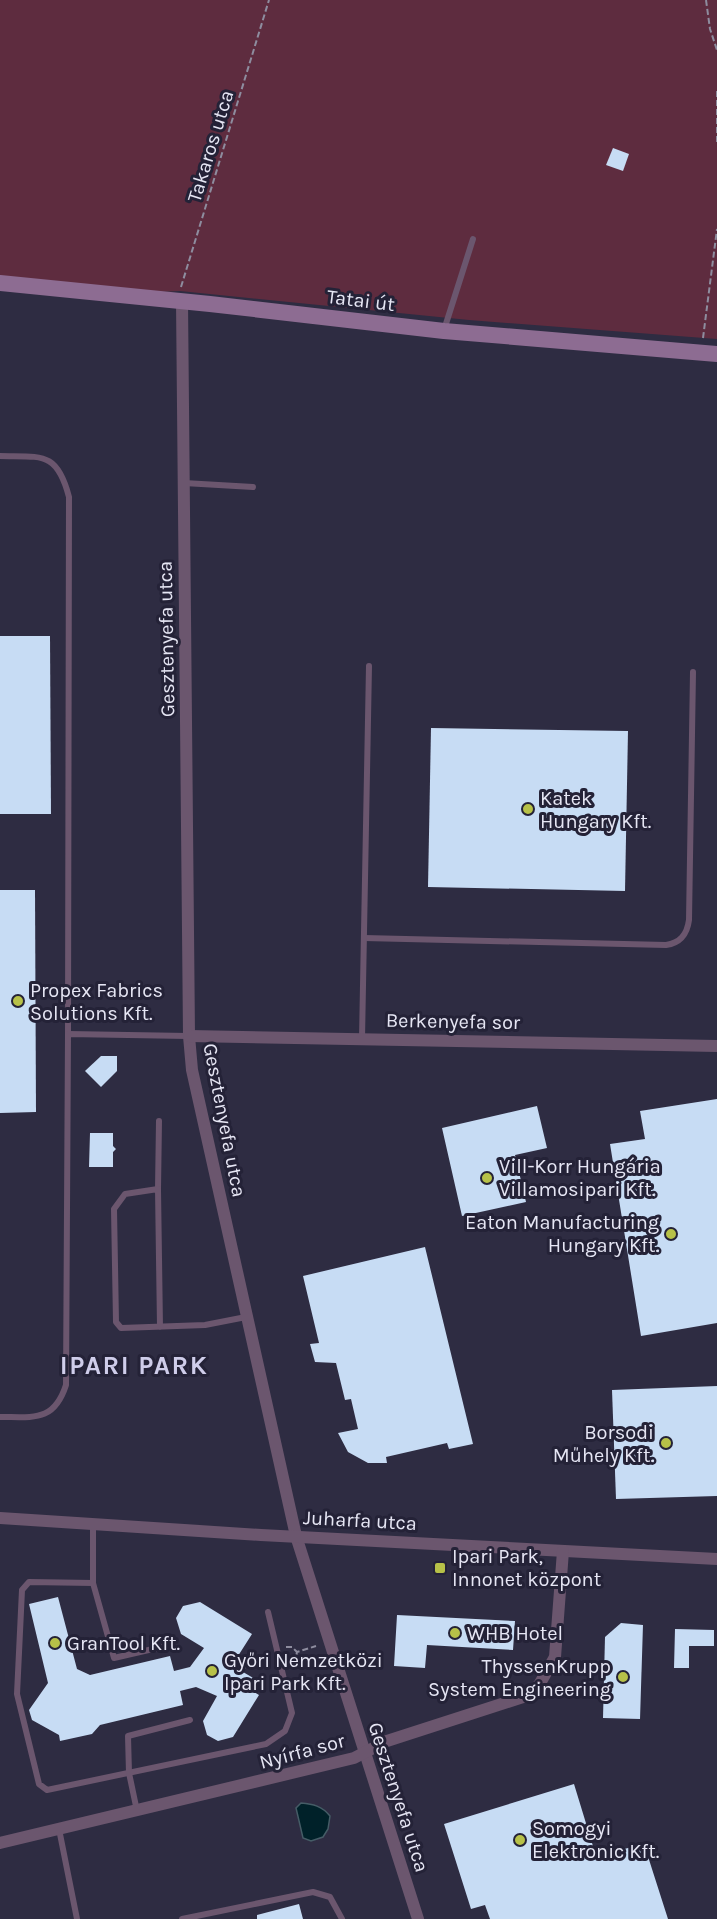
<svg xmlns="http://www.w3.org/2000/svg" width="717" height="1919" viewBox="0 0 717 1919" font-family="Karla,sans-serif">
  <style>
    .green { fill: #5e2c3f }
    .water { fill: #002129; stroke: #455c66; stroke-width: 1.5 }
    .building { fill: #c7dcf4 }
    .lines { fill: none; stroke-linecap: round; stroke-linejoin: round }
    .path { stroke: #8e8d9f; stroke-width: 2; stroke-dasharray: 6 3; stroke-linecap: butt }
    .lane { stroke: #6b566e; stroke-width: 6 }
    .street { stroke: #6b566e; stroke-width: 12 }
    .secondary { stroke: #8d6c92; stroke-width: 16 }
    .poi-dot { fill: #b7c148; stroke: #242237; stroke-width: 2 }
    .labels { text-anchor: middle; stroke-width: 6; stroke-linejoin: round; paint-order: stroke }
    .street-label { font-size: 20px; fill: #e6e6f4; stroke: #242237 }
    .poi-label { font-size: 20px; fill: #e6e6f4; stroke: #242237; text-anchor: start }
    .district-label { font-size: 26px; font-weight: bold; letter-spacing: 1.5px; fill: #cfcdea; stroke: #242237 }
  </style>
  <rect width="100%" height="100%" fill="#2e2c42"/>
  <path class="green" d="M0 0H717V339L469 320 180 291 157 292 0 280Z"/>
  <path class="water" d="M301 1803C313 1804 322 1806 330 1816L328 1829 323 1837 311 1841 303 1838 296 1808Z"/>
  <g class="building">
    <path d="M613 148 629 154 623 171 606 165Z"/>
    <path d="M0 636H50L51 814H0Z"/>
    <path d="M431 728 628 731 625 891 428 887Z"/>
    <path d="M0 890H35L36 1112 0 1113Z"/>
    <path d="M101 1056H117V1071L101 1087 85 1071Z"/>
    <path d="M717 1099V1323L641 1336 610 1144 645 1139 640 1111Z"/>
    <path d="M537 1106 547 1148 515 1155 526 1202 462 1216 442 1128Z"/>
    <path d="M90 1133H113V1146L116 1149 113 1152V1167H89Z"/>
    <path d="M425 1247 473 1444 449 1449 447 1443 386 1457 387 1463H368L348 1452 338 1433 358 1429 351 1399 345 1400 336 1363 315 1362 310 1344 319 1343 303 1276Z"/>
    <path d="M717 1386V1496L616 1499 612 1390Z"/>
    <path d="M58 1597 77 1669 90 1675 170 1656 174 1671 190 1667 204 1648 181 1634 176 1618 183 1606 200 1602 252 1634 238 1656 249 1663 243 1672 255 1679 249 1689 259 1695 233 1737 218 1741 207 1735 203 1721 217 1696 196 1687 180 1691 183 1705 100 1725 92 1734 60 1741 59 1735 32 1720 29 1710 48 1683 29 1604Z"/>
    <path d="M397 1615 515 1621 513 1650 427 1645 425 1668 394 1666Z"/>
    <path d="M621 1623 643 1625 640 1719 603 1718 605 1637Z"/>
    <path d="M675 1629 714 1630V1646H689V1668H674Z"/>
    <path d="M574 1784 596 1856 644 1844 668 1919H490L485 1905 471 1909 444 1824Z"/>
    <path d="M299 1904 303 1919H257V1915Z"/>
  </g>
  <g class="lines">
    <g class="path">
      <path d="M706 0 710 29 717 50"/>
      <path d="M717 91V142"/>
      <path d="M181 287 269 0"/>
      <path d="M703 338 717 229"/>
      <path d="M286 1647H292L297 1652"/>
      <path d="M289 1659 296 1657 297 1652 316 1646"/>
    </g>
    <g class="lane">
      <path d="M444 330 473 239"/>
      <path d="M0 456C42 457 57 451 69 497L68 1034"/>
      <path d="M184 483 253 487"/>
      <path d="M364 938 666 945C680 943 687 935 689 920L693 672"/>
      <path d="M362 1039 369 666"/>
      <path d="M158 1189 159 1121"/>
      <path d="M160 1327 158 1189 125 1194 114 1209 116 1322 121 1328 205 1325 246 1317"/>
      <path d="M0 1417C34 1417 54 1422 66 1385L68 1034 188 1036"/>
      <path d="M93 1525V1583L114 1658 166 1646"/>
      <path d="M93 1583 29 1582 22 1590 17 1694 39 1784 47 1790 266 1744 285 1731 292 1713 268 1612"/>
      <path d="M137 1811 129 1773 128 1736 190 1720"/>
      <path d="M59 1829 77 1919"/>
      <path d="M182 1919 313 1892 330 1897 342 1919"/>
    </g>
    <g class="street">
      <path d="M182 301 189 1036 192 1070 296 1536 418 1919"/>
      <path d="M189 1036 717 1046"/>
      <path d="M0 1518 261 1535 717 1559"/>
      <path d="M0 1843 354 1758 387 1741 523 1697 539 1685 555 1657 563 1551"/>
    </g>
    <path class="secondary" d="M0 283 210 304 444 331 717 354"/>
  </g>
  <g class="poi-dot">
    <circle cx="528" cy="809" r="6"/>
    <circle cx="18" cy="1001" r="6"/>
    <circle cx="487" cy="1178" r="6"/>
    <circle cx="671" cy="1234" r="6"/>
    <circle cx="666" cy="1443" r="6"/>
    <rect x="434" y="1562" width="12" height="12" rx="3"/>
    <circle cx="455" cy="1633" r="6"/>
    <circle cx="55" cy="1643" r="6"/>
    <circle cx="212" cy="1671" r="6"/>
    <circle cx="623" cy="1677" r="6"/>
    <circle cx="520" cy="1840" r="6"/>
  </g>
  <g class="labels">
    <g class="street-label">
      <text transform="translate(210 146) rotate(-73)" y="7">Takaros utca</text>
      <text transform="translate(361 300) rotate(7)" y="7">Tatai út</text>
      <text transform="translate(166 639) rotate(-91)" y="7">Gesztenyefa utca</text>
      <text transform="translate(453 1021) rotate(1)" y="7">Berkenyefa sor</text>
      <text transform="translate(225 1120) rotate(79)" y="7">Gesztenyefa utca</text>
      <text transform="translate(360 1520) rotate(3)" y="7">Juharfa utca</text>
      <text transform="translate(302 1751) rotate(-15)" y="7">Nyírfa sor</text>
      <text transform="translate(399 1797) rotate(72)" y="7">Gesztenyefa utca</text>
    </g>
    <g class="poi-label">
      <text x="540" y="805">Katek<tspan x="540" dy="23">Hungary Kft.</tspan></text>
      <text x="30" y="997">Propex Fabrics<tspan x="30" dy="23">Solutions Kft.</tspan></text>
      <text x="499" y="1173">Vill-Korr Hungária<tspan x="499" dy="23">Villamosipari Kft.</tspan></text>
      <text x="659" y="1229" text-anchor="end">Eaton Manufacturing<tspan x="659" dy="23">Hungary Kft.</tspan></text>
      <text x="654" y="1439" text-anchor="end">Borsodi<tspan x="654" dy="23">Műhely Kft.</tspan></text>
      <text x="452" y="1563">Ipari Park,<tspan x="452" dy="23">Innonet központ</tspan></text>
      <text x="467" y="1640">WHB Hotel</text>
      <text x="67" y="1650">GranTool Kft.</text>
      <text x="224" y="1667">Győri Nemzetközi<tspan x="224" dy="23">Ipari Park Kft.</tspan></text>
      <text x="611" y="1673" text-anchor="end">ThyssenKrupp<tspan x="611" dy="23">System Engineering</tspan></text>
      <text x="532" y="1835">Somogyi<tspan x="532" dy="23">Elektronic Kft.</tspan></text>
    </g>
    <g class="district-label">
      <text x="134" y="1374">IPARI PARK</text>
    </g>
  </g>
</svg>
